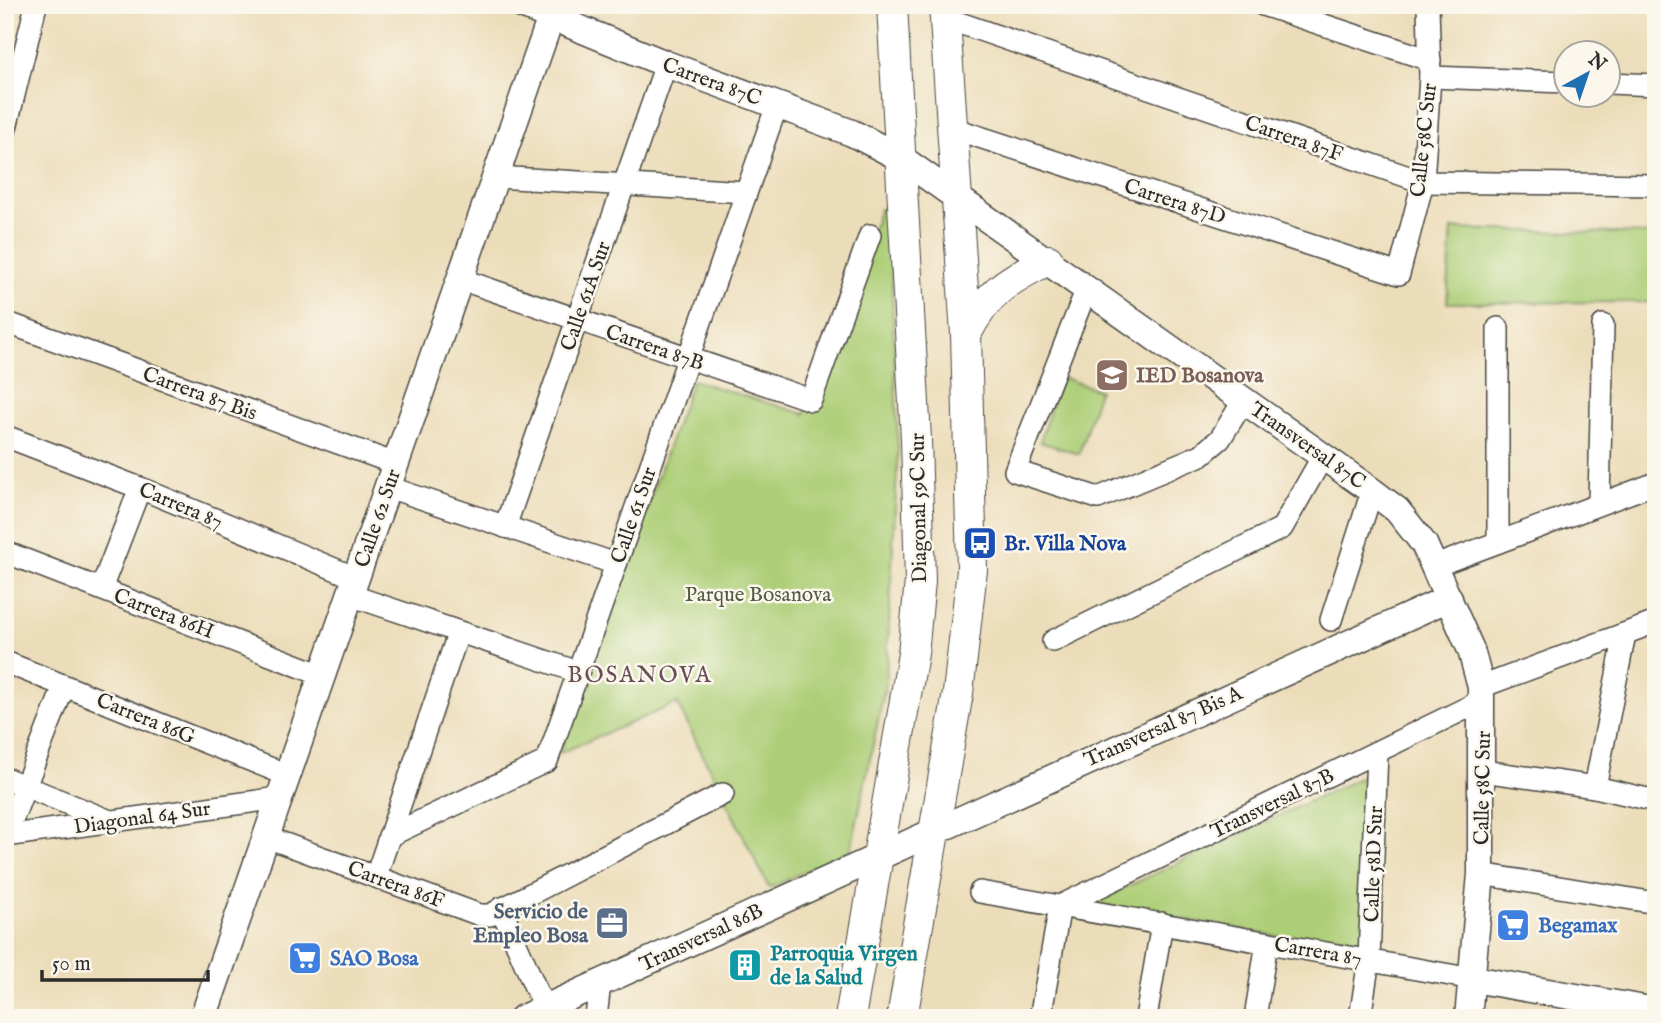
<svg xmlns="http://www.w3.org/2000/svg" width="1661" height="1023" viewBox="0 0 1661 1023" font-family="'IM FELL English',serif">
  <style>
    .green { fill: #acce76; stroke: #6c7c50; stroke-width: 2 }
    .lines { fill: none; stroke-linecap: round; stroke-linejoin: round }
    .minor-casing { stroke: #484640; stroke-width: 24 }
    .tertiary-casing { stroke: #484640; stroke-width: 29 }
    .secondary-casing { stroke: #484640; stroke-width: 32 }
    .minor { stroke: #fff; stroke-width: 21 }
    .tertiary { stroke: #fff; stroke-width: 26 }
    .secondary { stroke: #fff; stroke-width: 30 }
    .labels { text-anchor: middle; stroke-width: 5; stroke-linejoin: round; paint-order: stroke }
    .street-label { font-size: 21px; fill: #2b2b2b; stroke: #fbf7ec }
    .education-label { font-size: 21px; font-weight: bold; fill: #785e54; stroke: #fbf7ec; text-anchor: start }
    .transit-label { font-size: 21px; font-weight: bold; fill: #164399; stroke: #fbf7ec; text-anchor: start }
    .park-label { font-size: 21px; fill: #525c42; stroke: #fbf7ec }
    .service-label { font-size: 21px; font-weight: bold; fill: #4e5e75; stroke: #fbf7ec; text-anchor: end }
    .shop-label { font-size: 21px; font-weight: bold; fill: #366cbe; stroke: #fbf7ec; text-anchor: start }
    .culture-label { font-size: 21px; font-weight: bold; fill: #0d838f; stroke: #fbf7ec; text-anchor: start }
    .neighbourhood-label { font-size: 23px; letter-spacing: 2px; fill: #684f58; stroke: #fbf7ec }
  </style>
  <rect width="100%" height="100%" fill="#fbf7ec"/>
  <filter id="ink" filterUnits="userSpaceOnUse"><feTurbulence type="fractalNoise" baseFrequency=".0143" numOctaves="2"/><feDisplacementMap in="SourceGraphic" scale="14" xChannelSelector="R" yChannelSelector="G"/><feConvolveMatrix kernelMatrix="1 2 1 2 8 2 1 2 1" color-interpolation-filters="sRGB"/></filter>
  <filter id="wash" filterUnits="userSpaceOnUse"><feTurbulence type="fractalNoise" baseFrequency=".00686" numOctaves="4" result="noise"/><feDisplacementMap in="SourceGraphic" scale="28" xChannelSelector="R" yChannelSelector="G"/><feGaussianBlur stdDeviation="1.57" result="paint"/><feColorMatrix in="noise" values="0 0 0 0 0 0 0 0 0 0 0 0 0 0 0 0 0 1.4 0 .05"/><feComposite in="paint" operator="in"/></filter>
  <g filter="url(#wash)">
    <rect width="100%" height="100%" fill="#ecddba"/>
    <g class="green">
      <path d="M880 209H889L898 450 886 682 851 850 769 888 677 703 560 753 692 380 805 414Z"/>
      <path d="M1452 229 1656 234V302L1447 303Z"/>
      <path d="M1060 377 1099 390 1079 454 1040 442Z"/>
      <path d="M1368 774 1366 952 1092 903Z"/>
    </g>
  </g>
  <g filter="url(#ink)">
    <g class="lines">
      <g class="minor-casing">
        <g id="minor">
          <path d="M1263 5 1430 60"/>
          <path d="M945 18 1423 182 1656 185"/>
          <path d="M1430 77 1566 82"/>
          <path d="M1608 83 1656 85"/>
          <path d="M952 128 1399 274 1423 182 1430 77 1428 5"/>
          <path d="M5 132 36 5"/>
          <path d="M496 177 746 192"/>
          <path d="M460 279 811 400 870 235"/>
          <path d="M1087 288 1015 471 1098 498 1201 455 1220 439 1244 400"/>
          <path d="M5 322 396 464"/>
          <path d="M5 436 140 488 356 578"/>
          <path d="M388 487 616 564"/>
          <path d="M1599 503 1603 325"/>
          <path d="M505 527 666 64"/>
          <path d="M1498 542V328"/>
          <path d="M5 552 322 675"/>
          <path d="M1435 566 1656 483"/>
          <path d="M101 589 140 488"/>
          <path d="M350 595 578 672"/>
          <path d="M1331 620 1372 491"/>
          <path d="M1053 641 1282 528 1323 456"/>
          <path d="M5 662 287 775"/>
          <path d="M1481 687 1656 622"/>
          <path d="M1483 771 1595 787 1656 801"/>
          <path d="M5 778 110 821"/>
          <path d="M1595 787 1625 634"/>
          <path d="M5 836 279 798"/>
          <path d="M6 836 64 686"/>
          <path d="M389 836 547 761 777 105"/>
          <path d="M266 837 480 915H490L723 794"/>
          <path d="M1481 874 1656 903"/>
          <path d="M376 876 458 634"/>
          <path d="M980 892 1473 979"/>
          <path d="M501 908 544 1008"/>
          <path d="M596 1018 600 983"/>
          <path d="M1040 1018 1060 906 1483 700"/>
          <path d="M1146 1018 1162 923"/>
          <path d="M1255 1018 1267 942"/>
          <path d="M1360 1018 1369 960 1377 752"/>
        </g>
      </g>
      <g class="tertiary-casing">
        <g id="tertiary">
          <path d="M522 5 666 64 852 133 901 158 1372 491 1397 510 1424 544 1471 650 1481 687V874L1468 1018"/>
          <path d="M1473 979 1656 1011"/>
          <path d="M203 1018 551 17"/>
          <path d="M523 1018 1449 598"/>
        </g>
      </g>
      <g class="secondary-casing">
        <g id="secondary">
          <path d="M966 334C988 292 1006 281 1048 260"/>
          <path d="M850 1018 913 654 920 581 916 439 892 5"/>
          <path d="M902 1018 958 693 972 570 966 334 944 5"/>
        </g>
      </g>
      <use href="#minor" class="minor"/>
      <use href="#tertiary" class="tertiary"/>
      <use href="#secondary" class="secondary"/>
    </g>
  </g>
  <defs>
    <g id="school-square" transform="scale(1.75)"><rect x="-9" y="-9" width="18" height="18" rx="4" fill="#8d6e63" stroke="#fbf7ec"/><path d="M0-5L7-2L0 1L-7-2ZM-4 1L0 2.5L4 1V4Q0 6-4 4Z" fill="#fff"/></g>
    <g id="bus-square" transform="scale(1.75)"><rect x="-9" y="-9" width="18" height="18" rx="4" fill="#1a4fb4" stroke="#fbf7ec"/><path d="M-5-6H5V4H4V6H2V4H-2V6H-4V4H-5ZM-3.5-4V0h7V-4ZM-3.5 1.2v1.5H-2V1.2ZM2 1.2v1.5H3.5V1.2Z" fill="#fff"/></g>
    <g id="office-square" transform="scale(1.75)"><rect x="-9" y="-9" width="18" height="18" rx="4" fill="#5c6f8a" stroke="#fbf7ec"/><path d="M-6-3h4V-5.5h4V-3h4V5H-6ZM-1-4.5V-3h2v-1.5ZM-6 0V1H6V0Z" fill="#fff"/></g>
    <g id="supermarket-square" transform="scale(1.75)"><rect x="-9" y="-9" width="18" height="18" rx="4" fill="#3f7fe0" stroke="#fbf7ec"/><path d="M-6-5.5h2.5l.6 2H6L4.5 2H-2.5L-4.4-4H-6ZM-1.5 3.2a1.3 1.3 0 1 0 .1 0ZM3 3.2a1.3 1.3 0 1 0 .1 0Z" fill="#fff"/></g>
    <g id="building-square" transform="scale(1.75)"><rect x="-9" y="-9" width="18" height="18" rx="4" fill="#0f9aa8" stroke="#fbf7ec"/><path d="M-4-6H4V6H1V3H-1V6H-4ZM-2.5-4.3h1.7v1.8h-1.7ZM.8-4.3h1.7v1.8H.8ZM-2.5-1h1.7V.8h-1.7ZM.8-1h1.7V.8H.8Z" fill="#fff"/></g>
  </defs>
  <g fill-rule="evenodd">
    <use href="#school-square" x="1112" y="375"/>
    <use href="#bus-square" x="980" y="543"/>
    <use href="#office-square" x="612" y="923"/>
    <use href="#supermarket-square" x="1513" y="925"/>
    <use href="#supermarket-square" x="305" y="958"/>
    <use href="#building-square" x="745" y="965"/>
  </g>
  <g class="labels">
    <g class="street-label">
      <text transform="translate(712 81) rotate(20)" y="7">Carrera 87C</text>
      <text transform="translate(1294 138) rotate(19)" y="7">Carrera 87F</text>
      <text transform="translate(1423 140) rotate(-84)" y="7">Calle 58C Sur</text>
      <text transform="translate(1175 201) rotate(18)" y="7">Carrera 87D</text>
      <text transform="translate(585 296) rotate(-71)" y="7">Calle 61A Sur</text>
      <text transform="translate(655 347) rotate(19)" y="7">Carrera 87B</text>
      <text transform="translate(200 393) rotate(20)" y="7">Carrera 87 Bis</text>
      <text transform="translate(1308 445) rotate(35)" y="7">Transversal 87C</text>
      <text transform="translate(181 505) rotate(23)" y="7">Carrera 87</text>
      <text transform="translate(918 508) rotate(-91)" y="7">Diagonal 59C Sur</text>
      <text transform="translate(633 515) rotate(-71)" y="7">Calle 61 Sur</text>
      <text transform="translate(377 518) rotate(-71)" y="7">Calle 62 Sur</text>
      <text transform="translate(164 613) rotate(21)" y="7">Carrera 86H</text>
      <text transform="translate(146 718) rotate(22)" y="7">Carrera 86G</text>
      <text transform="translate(1163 726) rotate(-24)" y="7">Transversal 87 Bis A</text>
      <text transform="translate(1482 788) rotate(-89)" y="7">Calle 58C Sur</text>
      <text transform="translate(1272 803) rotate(-26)" y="7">Transversal 87B</text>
      <text transform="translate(142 817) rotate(-8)" y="7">Diagonal 64 Sur</text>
      <text transform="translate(1373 864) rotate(-88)" y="7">Calle 58D Sur</text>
      <text transform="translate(396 884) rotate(20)" y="7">Carrera 86F</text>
      <text transform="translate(701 937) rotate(-25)" y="7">Transversal 86B</text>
      <text transform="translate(1318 951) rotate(10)" y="7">Carrera 87</text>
    </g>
    <g class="education-label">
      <text x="1136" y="382">IED Bosanova</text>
    </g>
    <g class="transit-label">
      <text x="1004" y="550">Br. Villa Nova</text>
    </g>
    <g class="park-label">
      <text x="758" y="601">Parque Bosanova</text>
    </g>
    <g class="service-label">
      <text x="588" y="918">Servicio de<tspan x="588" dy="24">Empleo Bosa</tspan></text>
    </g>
    <g class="shop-label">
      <text x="1538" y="932">Begamax</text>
      <text x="330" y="965">SAO Bosa</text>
    </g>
    <g class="culture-label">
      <text x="770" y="960">Parroquia Virgen<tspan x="770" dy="24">de la Salud</tspan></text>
    </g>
    <g class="neighbourhood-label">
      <text x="640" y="682">BOSANOVA</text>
    </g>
  </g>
  <rect width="1661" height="1023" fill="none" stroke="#fbf7ec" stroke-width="28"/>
  <g transform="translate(1587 74) rotate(40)"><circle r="33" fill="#fbf7ec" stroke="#a8a59f" stroke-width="2"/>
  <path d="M0-5L12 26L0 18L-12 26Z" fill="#1f6fb2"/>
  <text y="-10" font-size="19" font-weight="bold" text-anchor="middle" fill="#2b2b2b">N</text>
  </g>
  <path d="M42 970v10h166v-10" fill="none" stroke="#2b2b2b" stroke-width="3.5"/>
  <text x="52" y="970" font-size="21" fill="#2b2b2b" stroke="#fbf7ec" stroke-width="5" paint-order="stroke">50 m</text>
</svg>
